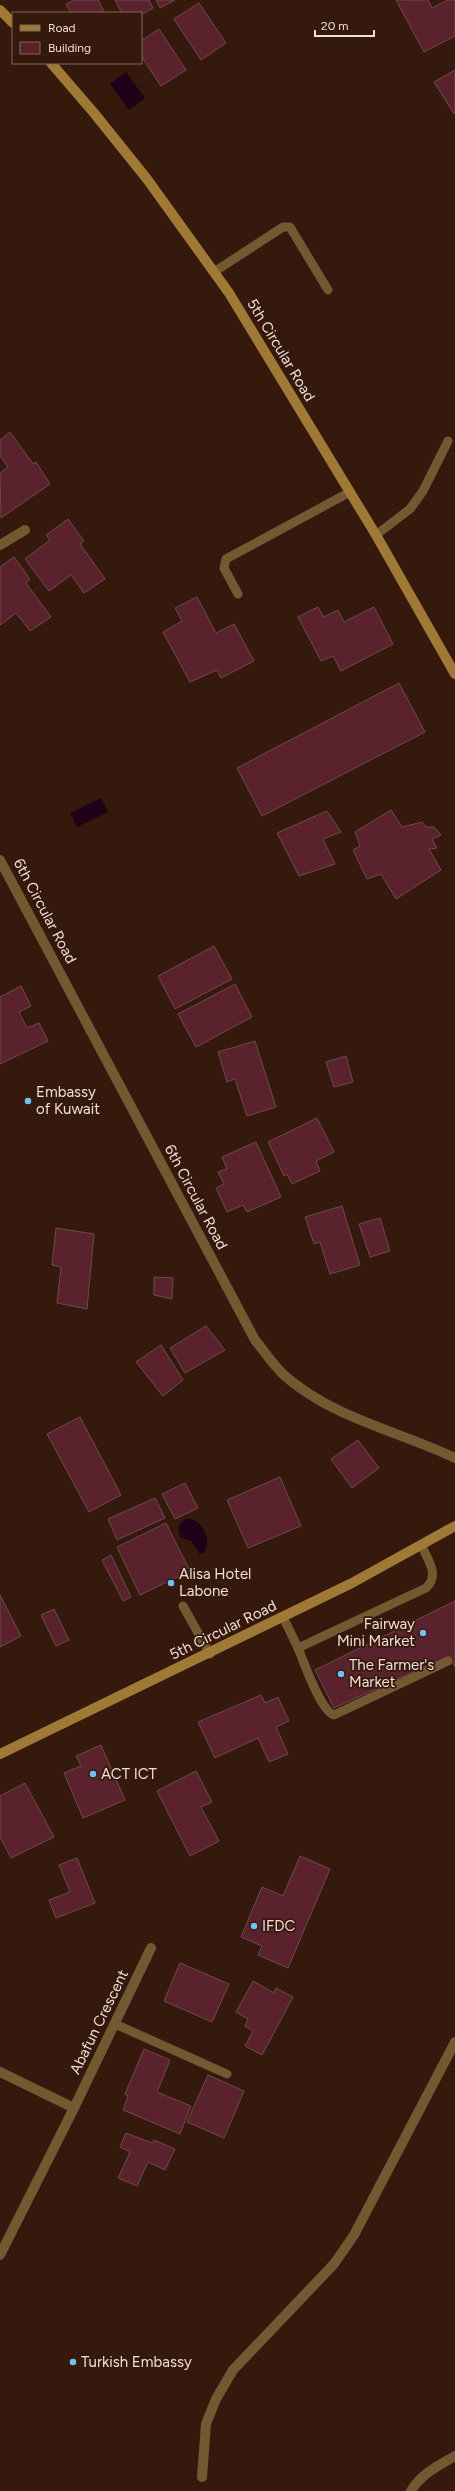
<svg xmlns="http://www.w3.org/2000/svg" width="455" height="2491" viewBox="0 0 455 2491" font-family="Figtree,sans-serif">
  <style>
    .water { fill: #200018 }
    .building { fill: #5a222c; stroke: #6e4a4e }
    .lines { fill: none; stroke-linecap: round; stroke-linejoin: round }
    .lane { stroke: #725932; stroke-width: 9 }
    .street { stroke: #725932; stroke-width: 10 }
    .secondary { stroke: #a07936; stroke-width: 10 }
    .poi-dot { fill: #71c1f5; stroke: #34190c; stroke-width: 1.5 }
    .labels { text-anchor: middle; stroke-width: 3.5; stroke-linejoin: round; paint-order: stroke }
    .street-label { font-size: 15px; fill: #f2ded6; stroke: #34190c }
    .poi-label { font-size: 15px; fill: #f2ded6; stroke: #34190c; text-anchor: start }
  </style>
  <rect width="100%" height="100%" fill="#34190c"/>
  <g class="water">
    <path d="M126 72 145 98 129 110 110 84Z"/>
    <path d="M101 798 108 812 77 827 70 813Z"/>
    <path d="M185 1519C201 1517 213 1539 204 1553L200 1554 191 1541 180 1537 178 1526Z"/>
  </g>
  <g class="building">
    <path d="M74 0H98L105 13H71L66 4Z"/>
    <path d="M115 0H149L153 8 141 15V13H122Z"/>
    <path d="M156 0H175L160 8Z"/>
    <path d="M396 0H428L432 8 448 0H455V36L424 52Z"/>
    <path d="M199 3 226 43 201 60 174 19Z"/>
    <path d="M159 29 186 70 161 86 141 56V41Z"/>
    <path d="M455 70V113L454 114 434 82Z"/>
    <path d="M10 432 33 464 36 462 50 484 1 518 0 473 8 467 0 456V440Z"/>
    <path d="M68 519 84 541 80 544 105 579 84 593 71 575 49 591 25 559 50 540 46 535Z"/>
    <path d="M14 557 30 579 26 583 51 617 30 631 16 613 0 625V567Z"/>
    <path d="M197 597 216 633 234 624 254 661 221 678 217 670 190 682 163 632 182 621 175 608Z"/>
    <path d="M318 607 324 617 338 610 344 622 374 607 393 644 341 671 333 656 321 661 298 617Z"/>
    <path d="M399 683 425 732 262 816 237 768Z"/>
    <path d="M391 810 402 827 422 822 426 827H434L441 835 432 839 437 848 429 849 441 870 396 899 381 874 367 879 353 850 360 846 355 832Z"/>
    <path d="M327 811 341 832 323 839 335 864 299 876 277 833Z"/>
    <path d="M214 946 232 979 175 1009 158 976Z"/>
    <path d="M235 984 252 1017 196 1047 178 1014Z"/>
    <path d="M21 986 31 1006 19 1012 27 1028 39 1023 48 1041 0 1064V997Z"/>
    <path d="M255 1041 276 1107 247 1116 235 1079 227 1082 218 1052Z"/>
    <path d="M346 1056 353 1082 334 1087 326 1062Z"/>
    <path d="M317 1118 334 1152 316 1161 320 1171 292 1184 287 1174 284 1176 268 1142Z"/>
    <path d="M256 1142 281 1197 247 1212 243 1205 227 1212 216 1188 224 1184 218 1172 227 1169 222 1157Z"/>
    <path d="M342 1206 360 1265 330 1274 320 1242 314 1244 305 1217Z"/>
    <path d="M380 1218 390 1251 370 1257 359 1224Z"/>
    <path d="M56 1228 94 1234 87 1309 57 1303 61 1267 52 1265Z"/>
    <path d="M154 1277 173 1278 172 1299 154 1295Z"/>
    <path d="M206 1326 225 1350 185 1373 170 1348Z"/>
    <path d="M161 1345 183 1380 163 1396 136 1362Z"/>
    <path d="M80 1417 121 1495 89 1512 47 1434Z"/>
    <path d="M358 1440 379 1468 352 1488 331 1459Z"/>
    <path d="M280 1477 301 1526 248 1548 227 1500Z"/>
    <path d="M185 1483 198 1508 175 1519 162 1494Z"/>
    <path d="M155 1498 165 1518 117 1540 108 1519Z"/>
    <path d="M166 1523 190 1571 140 1595 117 1547Z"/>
    <path d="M111 1555 131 1597 123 1601 102 1560Z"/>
    <path d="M0 1595 21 1636 0 1647Z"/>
    <path d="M455 1601V1667L449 1656 334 1708 315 1670Z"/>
    <path d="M54 1609 69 1640 56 1646 41 1615Z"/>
    <path d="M261 1695 265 1703 278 1697 289 1721 276 1727 288 1754 269 1762 258 1738 215 1758 198 1722Z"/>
    <path d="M101 1745 125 1800 83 1818 64 1773 81 1766 76 1756Z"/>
    <path d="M196 1771 212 1802 201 1807 219 1841 190 1856 157 1791Z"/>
    <path d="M25 1783 54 1837 11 1858 0 1837V1796Z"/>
    <path d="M300 1856 330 1869 288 1968 258 1955 262 1946 241 1937 262 1887 283 1896Z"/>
    <path d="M77 1858 95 1903 56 1918 49 1900 70 1892 59 1865Z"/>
    <path d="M180 1963 229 1984 212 2022 164 2001Z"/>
    <path d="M253 1981 274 1993 276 1988 293 1997 262 2055 245 2046 253 2031 245 2026 248 2019 236 2012Z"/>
    <path d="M144 2049 170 2060 157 2092 191 2106 180 2134 123 2110 128 2096 125 2094Z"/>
    <path d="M208 2075 244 2091 224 2138 187 2122Z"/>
    <path d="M126 2133 152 2143 154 2140 175 2149 165 2170 148 2162 137 2186 118 2178 130 2152 120 2147Z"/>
  </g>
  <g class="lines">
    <g class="lane">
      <path d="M214 272 283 227H290L328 290"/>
      <path d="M376 535 410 509 423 491 448 441"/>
      <path d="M238 594 224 568 226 559 350 492"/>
      <path d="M183 1606 210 1654"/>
      <path d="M283 1617 298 1648 426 1588C440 1575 428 1561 422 1546"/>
      <path d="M298 1648C304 1662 320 1710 334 1715L448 1661"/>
      <path d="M115 2024 227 2074"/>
    </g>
    <g class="street">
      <path d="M0 545 25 530"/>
      <path d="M0 860 255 1340C265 1352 274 1366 285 1376 333 1418 398 1431 455 1458"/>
      <path d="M0 2072 74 2108"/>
      <path d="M0 2255 74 2108 151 1948"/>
      <path d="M202 2477 206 2424 216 2399 233 2370 334 2264 354 2235 455 2042"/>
      <path d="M411 2491C421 2474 438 2466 455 2456"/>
    </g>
    <g class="secondary">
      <path d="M0 10 13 23"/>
      <path d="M51 63 94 113 147 179 229 293 376 535 455 674"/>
      <path d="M0 1754 352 1583 455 1526"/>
    </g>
  </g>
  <g class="poi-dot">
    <circle cx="28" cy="1101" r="4"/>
    <circle cx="171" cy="1583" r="4"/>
    <circle cx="423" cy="1633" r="4"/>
    <circle cx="341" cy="1674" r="4"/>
    <circle cx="93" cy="1774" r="4"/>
    <circle cx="254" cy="1926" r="4"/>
    <circle cx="73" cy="2362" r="4"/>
  </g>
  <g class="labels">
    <g class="street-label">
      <text transform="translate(281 350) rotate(59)" y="5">5th Circular Road</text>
      <text transform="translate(45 911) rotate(62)" y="5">6th Circular Road</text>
      <text transform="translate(196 1197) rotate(62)" y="5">6th Circular Road</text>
      <text transform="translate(223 1630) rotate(-26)" y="5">5th Circular Road</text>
      <text transform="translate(99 2022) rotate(-64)" y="5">Abafun Crescent</text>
    </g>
    <g class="poi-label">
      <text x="36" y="1097">Embassy<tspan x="36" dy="17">of Kuwait</tspan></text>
      <text x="179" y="1579">Alisa Hotel<tspan x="179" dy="17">Labone</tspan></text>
      <text x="415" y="1629" text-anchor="end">Fairway<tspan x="415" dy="17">Mini Market</tspan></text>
      <text x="349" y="1670">The Farmer's<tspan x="349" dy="17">Market</tspan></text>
      <text x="101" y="1779">ACT ICT</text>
      <text x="262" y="1931">IFDC</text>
      <text x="81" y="2367">Turkish Embassy</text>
    </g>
  </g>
  <rect x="12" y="12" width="130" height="52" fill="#34190c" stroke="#80685d"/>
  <rect x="20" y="25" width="20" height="6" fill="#a07936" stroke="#80685d"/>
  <text x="48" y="32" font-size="12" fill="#f2ded6">Road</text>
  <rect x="20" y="42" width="20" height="12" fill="#5a222c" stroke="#80685d"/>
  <text x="48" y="52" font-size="12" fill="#f2ded6">Building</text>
  <path d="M315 30v6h59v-6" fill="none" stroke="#f2ded6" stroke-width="2"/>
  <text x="321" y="30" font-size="12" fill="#f2ded6" stroke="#34190c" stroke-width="3" paint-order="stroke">20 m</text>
</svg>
